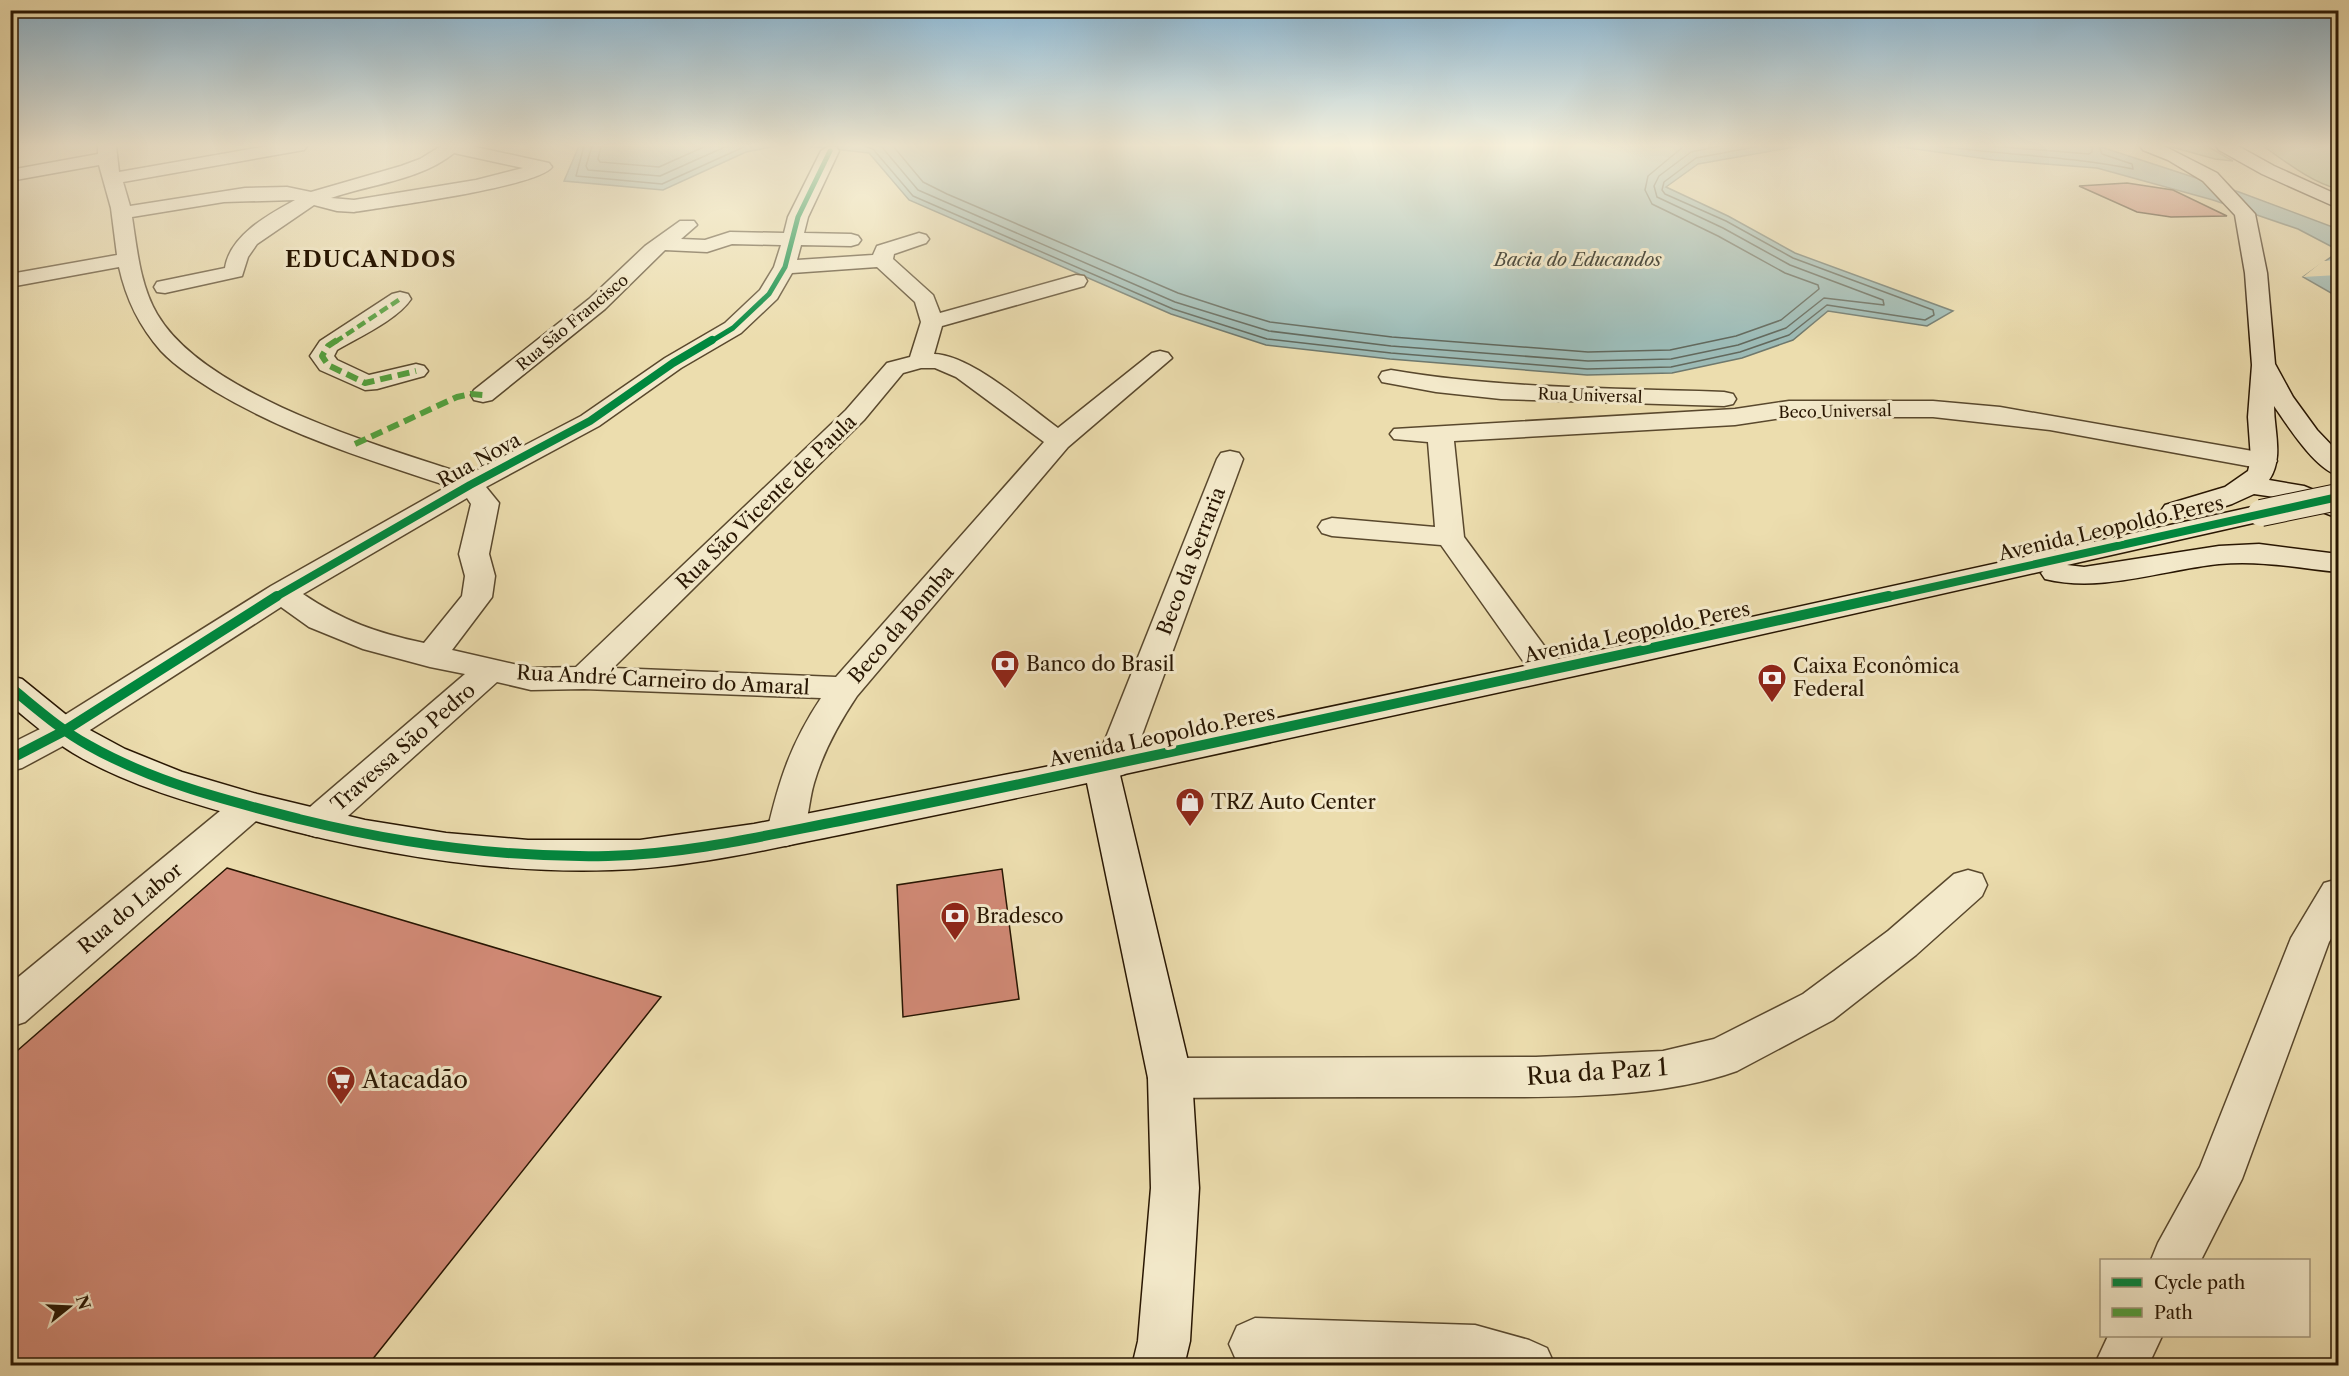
<svg xmlns="http://www.w3.org/2000/svg" width="2349" height="1376" viewBox="0 0 2349 1376" font-family="'Libre Caslon Text',serif">
  <style>
    .green { fill: #b1c28f; stroke: #6c6c48; stroke-width: 1.5 }
    .water { fill: #9cbab5; stroke: #6e786d; stroke-width: 1.5 }
    .pier { fill: #ecddae }
    .lines { fill: none; stroke-linecap: round; stroke-linejoin: round }
    .shore { stroke: #62685c; stroke-width: 1.5 }
    .building { fill: #d08975; stroke: #281602; stroke-width: 1.5 }
    .street-casing { stroke: #59482d; stroke-width: 3 }
    .secondary-casing { stroke: #281602; stroke-width: 3 }
    .street { fill: #f3e9ca; fill-rule: evenodd }
    .secondary { fill: #f3e9ca; fill-rule: evenodd }
    .secondary-bridge-casing { stroke: #281602; stroke-width: 28; stroke-linecap: butt }
    .secondary-bridge { stroke: #f3e9ca; stroke-width: 26 }
    .quiet-far1 { stroke: #51a13d; stroke-width: 4.5; stroke-dasharray: 9 4.5; stroke-linecap: butt }
    .quiet { stroke: #51a13d; stroke-width: 6; stroke-dasharray: 12 6; stroke-linecap: butt }
    .cycleway-far2-casing { stroke: #f3e9ca; stroke-width: 8 }
    .cycleway-far1-casing { stroke: #f3e9ca; stroke-width: 10 }
    .cycleway-casing { stroke: #f3e9ca; stroke-width: 14 }
    .cycleway-far2 { stroke: #00873e; stroke-width: 5 }
    .cycleway-far1 { stroke: #00873e; stroke-width: 8 }
    .cycleway { stroke: #00873e; stroke-width: 10 }
    .labels { text-anchor: middle; stroke-width: 6; stroke-linejoin: round; paint-order: stroke }
    .far-street-label { font-size: 16px; fill: #281602; stroke: #f3e9ca }
    .far-water-label { font-size: 18px; font-style: italic; fill: #514f41; stroke: #f3e9ca }
    .street-label { font-size: 20px; fill: #281602; stroke: #f3e9ca }
    .poi-label { font-size: 20px; fill: #281602; stroke: #f3e9ca; text-anchor: start }
    .far-district-label { font-size: 22px; font-weight: bold; letter-spacing: 1.5px; fill: #281602; stroke: #f3e9ca }
    .near-street-label { font-size: 24px; fill: #281602; stroke: #f3e9ca }
    .near-poi-label { font-size: 24px; fill: #281602; stroke: #f3e9ca; text-anchor: start }
  </style>
  <rect width="100%" height="100%" fill="#ecddae"/>
  <filter id="stains"><feTurbulence type="fractalNoise" baseFrequency=".00333" numOctaves="4"/><feColorMatrix values="0 0 0 0 .2 0 0 0 0 .09 0 0 0 0 .02 0 0 0 .5 -.17"/></filter>
  <radialGradient id="worn" r=".72"><stop offset=".6" stop-color="#630" stop-opacity="0"/><stop offset="1" stop-color="#630" stop-opacity=".3"/></radialGradient>
  <g class="green">
    <path d="M2168 146H2207L2233 161 2215 159Z"/>
    <path d="M2263 146H2338V189C2311 182 2286 162 2263 146Z"/>
  </g>
  <g class="water">
    <path d="M579 146H776L746 152 663 190 564 181Z"/>
    <path d="M807 146H1800L1698 164 1666 187 1728 216 1795 253 1953 311 1927 326 1828 311 1793 340 1742 358 1672 373 1587 375 1390 359 1266 345 1171 314 909 200 869 153Z"/>
    <path d="M1894 146H2098L2239 192 2338 229V250L2298 229 2213 200 2097 168 1994 160Z"/>
    <path d="M2338 252V297L2303 277Z"/>
  </g>
  <path class="pier" d="M2338 260V275L2303 277 2323 261Z"/>
  <g class="lines">
    <g class="shore">
      <path d="M584 146 576 176 662 184 746 146"/>
      <path d="M592 146 586 166 588 170 660 176 727 146"/>
      <path d="M601 146 598 159 600 162 659 167 706 146"/>
      <path d="M864 146 873 149 913 196 1173 309 1267 339 1391 353 1587 369 1671 367 1740 352 1789 335 1827 305 1925 320 1934 315 1933 310 1793 258 1726 221 1665 194 1662 190 1664 182 1696 158 1760 146"/>
      <path d="M881 146 918 190 1175 302 1269 331 1391 346 1588 361 1671 359 1738 345 1786 328 1824 298 1884 305 1883 300 1790 265 1723 228 1657 197 1654 186 1659 176 1691 152 1720 146"/>
      <path d="M893 146 923 182 947 194 1178 293 1230 310 1270 322 1392 337 1588 352 1670 350 1736 336 1781 320 1819 289 1818 285 1785 273 1718 236 1652 204 1645 190 1648 176 1684 146"/>
      <path d="M1938 146C2003 155 2069 156 2133 169L2132 164 2102 154 2099 146"/>
      <path d="M1992 146 2089 154 2092 152V146"/>
    </g>
  </g>
  <g class="building">
    <path d="M2127 183 2173 190 2227 216 2171 217 2137 212 2079 186Z"/>
    <path d="M227 868 661 997 368 1365H10V1057Z"/>
    <path d="M1002 869 1019 999 903 1017 897 885Z"/>
  </g>
  <g class="lines">
    <g class="street-casing">
      <g id="street">
        <path d="M98 146H116L119 172 268 146H307L304 150 298 151 123 182 130 206 245 188 287 187 311 192 401 166 420 159 441 146H471L549 163 552 167C538 187 385 207 354 212L337 211 314 205 257 244 248 257 242 276 165 293 157 292 154 287 157 282 225 268C230 235 268 215 295 200L224 202 132 217C137 249 140 285 157 314 205 396 380 446 468 475L581 416 665 358 725 323 760 290 774 267 781 245 732 244 707 252 665 250 605 309 492 400 483 402 474 400 471 395 474 390 589 299 645 246 680 221H694L697 225 681 239 705 240 730 232 784 233 788 217 821 151 829 146 836 147 839 151 808 217 804 233 851 234 858 236 861 240 858 244 851 246 801 245 797 260 873 255 877 246 919 233 926 235 929 239 926 243 894 254 893 259 933 295 940 313 1076 275 1084 276 1087 281 1084 286 942 326 934 354C971 355 1028 406 1058 428L1152 353 1160 351 1168 353 1172 358 1068 447 857 696C839 723 823 752 814 783 808 803 809 824 799 842L786 846 773 842 767 832C779 780 791 743 821 698L584 689 531 690 497 682 329 833 316 837 303 833 298 823 303 813 465 674 430 667 363 649 309 627 281 607 76 739 22 768 10 771V744L52 723 271 586 448 486C369 460 288 435 216 392 197 380 176 367 161 351 139 326 126 299 119 267L10 287V274L117 255 111 208 99 165 10 181V170L98 154ZM454 153 523 168 476 180 354 200 331 198C371 184 421 180 454 153ZM877 267 915 302 921 322 910 357 887 363 846 410 576 667 531 668 452 650 492 597 495 576 489 554 499 503 486 487 599 426 681 368 741 333 777 299 792 273ZM921 368H935L956 377 1044 442 836 677 613 668 864 420 903 373ZM467 498 471 504 459 554 465 576 462 596 424 643C377 633 343 621 303 594Z"/>
        <path d="M400 292 408 294 411 299C397 320 359 337 337 350L334 356 337 360 369 375 416 364 424 366 428 371 424 376 377 389 365 390 320 370 310 356 320 341 392 294Z"/>
        <path d="M1391 370C1501 389 1613 388 1724 392L1733 394 1736 399 1733 404 1724 406 1501 399 1436 392 1382 382 1379 377 1382 372Z"/>
        <path d="M1789 401H1933L2000 407 2264 453 2273 455 2277 461 2273 467 2264 469 2050 430 1933 417H1789L1735 425 1454 441 1464 537 1562 670 1557 678 1546 681 1535 678 1441 545 1332 536 1322 533 1318 527 1322 521 1332 518 1435 527 1428 442 1394 439 1390 434 1394 429 1735 409Z"/>
        <path d="M1230 451 1239 453 1243 459 1131 765 1125 774 1113 778 1101 774 1095 765 1217 459 1221 453Z"/>
        <path d="M250 793 263 797 268 806 263 815 25 1022 10 1027V984L237 797Z"/>
        <path d="M1968 870 1982 874 1987 885 1982 896 1916 955 1833 1020 1737 1071C1656 1100 1548 1097 1462 1097 1365 1097 1267 1097 1170 1098L1154 1092 1148 1078 1154 1064 1170 1058 1536 1057 1663 1051 1714 1039 1803 994 1888 931 1954 874Z"/>
        <path d="M2338 879V927L2329 942 2242 1179 2201 1260H2151L2158 1243 2200 1167 2291 938 2324 883Z"/>
        <path d="M1255 1318 1475 1325 1529 1340 1547 1348 1555 1366H1245L1237 1362 1229 1344 1237 1326Z"/>
        <path d="M2108 1336H2162L2148 1366H2094Z"/>
      </g>
    </g>
    <g class="secondary-casing">
      <g id="secondary">
        <path d="M2140 146H2164L2217 173 2255 214 2267 273 2275 364 2293 397 2317 430 2338 452V475C2315 469 2288 426 2274 406 2274 431 2284 458 2269 480L2304 486 2338 500V518L2288 499 2254 494 2232 504 2207 512 2175 519 2165 517 2161 511 2165 505 2225 487 2248 471 2251 459 2248 417 2252 365 2245 273 2235 215 2203 181 2168 160 2143 150Z"/>
        <path d="M2216 146H2238L2274 166 2338 195V208L2262 174 2219 150Z"/>
        <path d="M2261 505 2271 507 2275 513 2271 519 2067 565 2084 567 2219 546 2259 544 2338 554V572C2298 568 2260 560 2219 564 2162 570 2102 593 2045 579L2041 573 2043 571 1643 661 1120 775 1192 1078 1199 1188 1190 1341 1184 1366H1132L1138 1341 1151 1188 1148 1078 1087 783C1004 801 922 818 839 835 764 850 689 868 612 870 493 874 376 854 262 823 198 805 130 787 73 753 50 739 31 722 10 705V676L22 679 75 722 125 749 182 772 257 794 365 820 446 833 528 840H640L754 824 1050 766 1643 641Z"/>
      </g>
    </g>
    <use href="#street" class="street"/>
    <use href="#secondary" class="secondary"/>
    <g class="secondary-bridge-casing">
      <path id="secondary-bridge" d="M2261 513 2338 497"/>
    </g>
    <use href="#secondary-bridge" class="secondary-bridge"/>
    <path class="quiet-far1" d="M335 342 400 299"/>
    <g class="quiet">
      <path d="M337 340 328 346 322 356 328 365 365 383 416 371"/>
      <path d="M355 444 457 397 471 394 483 395"/>
    </g>
    <g class="cycleway-far2-casing">
      <path id="cycleway-far2" d="M710 342 733 328 769 294 785 267 798 217 830 151"/>
    </g>
    <g class="cycleway-far1-casing">
      <g id="cycleway-far1">
        <path d="M274 598 470 485 590 421 673 363 712 340"/>
        <path d="M1883 598 2338 497"/>
      </g>
    </g>
    <g class="cycleway-casing">
      <g id="cycleway">
        <path d="M10 687C35 707 59 729 88 745 153 782 228 801 299 819 401 844 504 858 608 856 687 854 763 836 840 821 970 795 1101 767 1231 739 1450 691 1670 645 1889 596"/>
        <path d="M10 759 64 731 277 596"/>
      </g>
    </g>
    <use href="#cycleway-far2" class="cycleway-far2"/>
    <use href="#cycleway-far1" class="cycleway-far1"/>
    <use href="#cycleway" class="cycleway"/>
  </g>
  <linearGradient id="sky" x2="0" y2="1"><stop stop-color="#89b6d4"/><stop offset="0.43" stop-color="#f6f0db"/><stop offset="1" stop-color="#f6f0db" stop-opacity="0"/></linearGradient>
  <rect width="2349" height="338" fill="url(#sky)"/>
  <defs>
    <g id="bank-pin" transform="scale(1.5)"><path d="M0 17L-7.5 6A9.5 9.5 0 1 1 7.5 6Z" fill="#8f2418" stroke="#f3e9ca"/><path d="M-6-4H6V4H-6ZM0-2.3a2.3 2.3 0 1 0 0 4.6a2.3 2.3 0 1 0 0-4.6Z" fill="#fff"/></g>
    <g id="shop-pin" transform="scale(1.5)"><path d="M0 17L-7.5 6A9.5 9.5 0 1 1 7.5 6Z" fill="#8f2418" stroke="#f3e9ca"/><path d="M-5-2.5h2.3a2.7 3.5 0 0 1 5.4 0H5L5.5 6h-11ZM-1.5-2.5h3a1.5 2.3 0 0 0-3 0Z" fill="#fff"/></g>
    <g id="supermarket-pin" transform="scale(1.5)"><path d="M0 17L-7.5 6A9.5 9.5 0 1 1 7.5 6Z" fill="#8f2418" stroke="#f3e9ca"/><path d="M-6-5.5h2.5l.6 2H6L4.5 2H-2.5L-4.4-4H-6ZM-1.5 3.2a1.3 1.3 0 1 0 .1 0ZM3 3.2a1.3 1.3 0 1 0 .1 0Z" fill="#fff"/></g>
  </defs>
  <g fill-rule="evenodd">
    <use href="#bank-pin" x="1005" y="664"/>
    <use href="#bank-pin" x="1772" y="678"/>
    <use href="#shop-pin" x="1190" y="802"/>
    <use href="#bank-pin" x="955" y="916"/>
    <use href="#supermarket-pin" x="341" y="1080"/>
  </g>
  <g class="labels">
    <g class="far-street-label">
      <text transform="translate(572 322) rotate(-40)" y="6">Rua São Francisco</text>
      <text transform="translate(1590 395) rotate(2)" y="6">Rua Universal</text>
      <text transform="translate(1835 411) rotate(-1)" y="6">Beco Universal</text>
    </g>
    <g class="far-water-label">
      <text x="1578" y="266">Bacia do Educandos</text>
    </g>
    <g class="street-label">
      <text transform="translate(479 460) rotate(-29)" y="7">Rua Nova</text>
      <text transform="translate(766 502) rotate(-44)" y="7">Rua São Vicente de Paula</text>
      <text transform="translate(2111 528) rotate(-13)" y="7">Avenida Leopoldo Peres</text>
      <text transform="translate(1191 561) rotate(-69)" y="7">Beco da Serraria</text>
      <text transform="translate(901 624) rotate(-49)" y="7">Beco da Bomba</text>
      <text transform="translate(1637 632) rotate(-12)" y="7">Avenida Leopoldo Peres</text>
      <text transform="translate(663 680) rotate(3)" y="7">Rua André Carneiro do Amaral</text>
      <text transform="translate(1162 736) rotate(-12)" y="7">Avenida Leopoldo Peres</text>
      <text transform="translate(403 747) rotate(-41)" y="7">Travessa São Pedro</text>
      <text transform="translate(130 908) rotate(-40)" y="7">Rua do Labor</text>
    </g>
    <g class="poi-label">
      <text x="1026" y="671">Banco do Brasil</text>
      <text x="1793" y="673">Caixa Econômica<tspan x="1793" dy="23">Federal</tspan></text>
      <text x="1211" y="809">TRZ Auto Center</text>
      <text x="976" y="923">Bradesco</text>
    </g>
    <g class="far-district-label">
      <text x="371" y="267">EDUCANDOS</text>
    </g>
    <g class="near-street-label">
      <text transform="translate(1597 1072) rotate(-4)" y="8">Rua da Paz 1</text>
    </g>
    <g class="near-poi-label">
      <text x="362" y="1088">Atacadão</text>
    </g>
  </g>
  <rect width="2349" height="1376" fill="none" stroke="#ecddae" stroke-width="36"/>
  <rect x="12" y="12" width="2325" height="1352" fill="none" stroke="#281602" stroke-width="3"/>
  <rect x="18" y="18" width="2313" height="1340" fill="none" stroke="#281602" stroke-width="1.5"/>
  <rect x="2100" y="1259" width="210" height="78" fill="#f3e9ca" stroke="#a2957a" stroke-width="1.5"/>
  <rect x="2112" y="1278" width="30" height="9" fill="#00873e" stroke="#a2957a" stroke-width="1.5"/>
  <text x="2154" y="1289" font-size="18" fill="#281602">Cycle path</text>
  <rect x="2112" y="1308" width="30" height="9" fill="#51a13d" stroke="#a2957a" stroke-width="1.5"/>
  <text x="2154" y="1319" font-size="18" fill="#281602">Path</text>
  <g transform="translate(69 1307) rotate(72)" stroke="#f3e9ca" stroke-width="4.5" paint-order="stroke">
  <path d="M0-4.5L10 22L0 15L-10 22Z" fill="#281602"/>
  <text y="-9" font-size="16" font-weight="bold" text-anchor="middle" fill="#281602">N</text>
  </g>
  <rect width="100%" height="100%" filter="url(#stains)"/>
  <rect width="100%" height="100%" fill="url(#worn)"/>
</svg>
